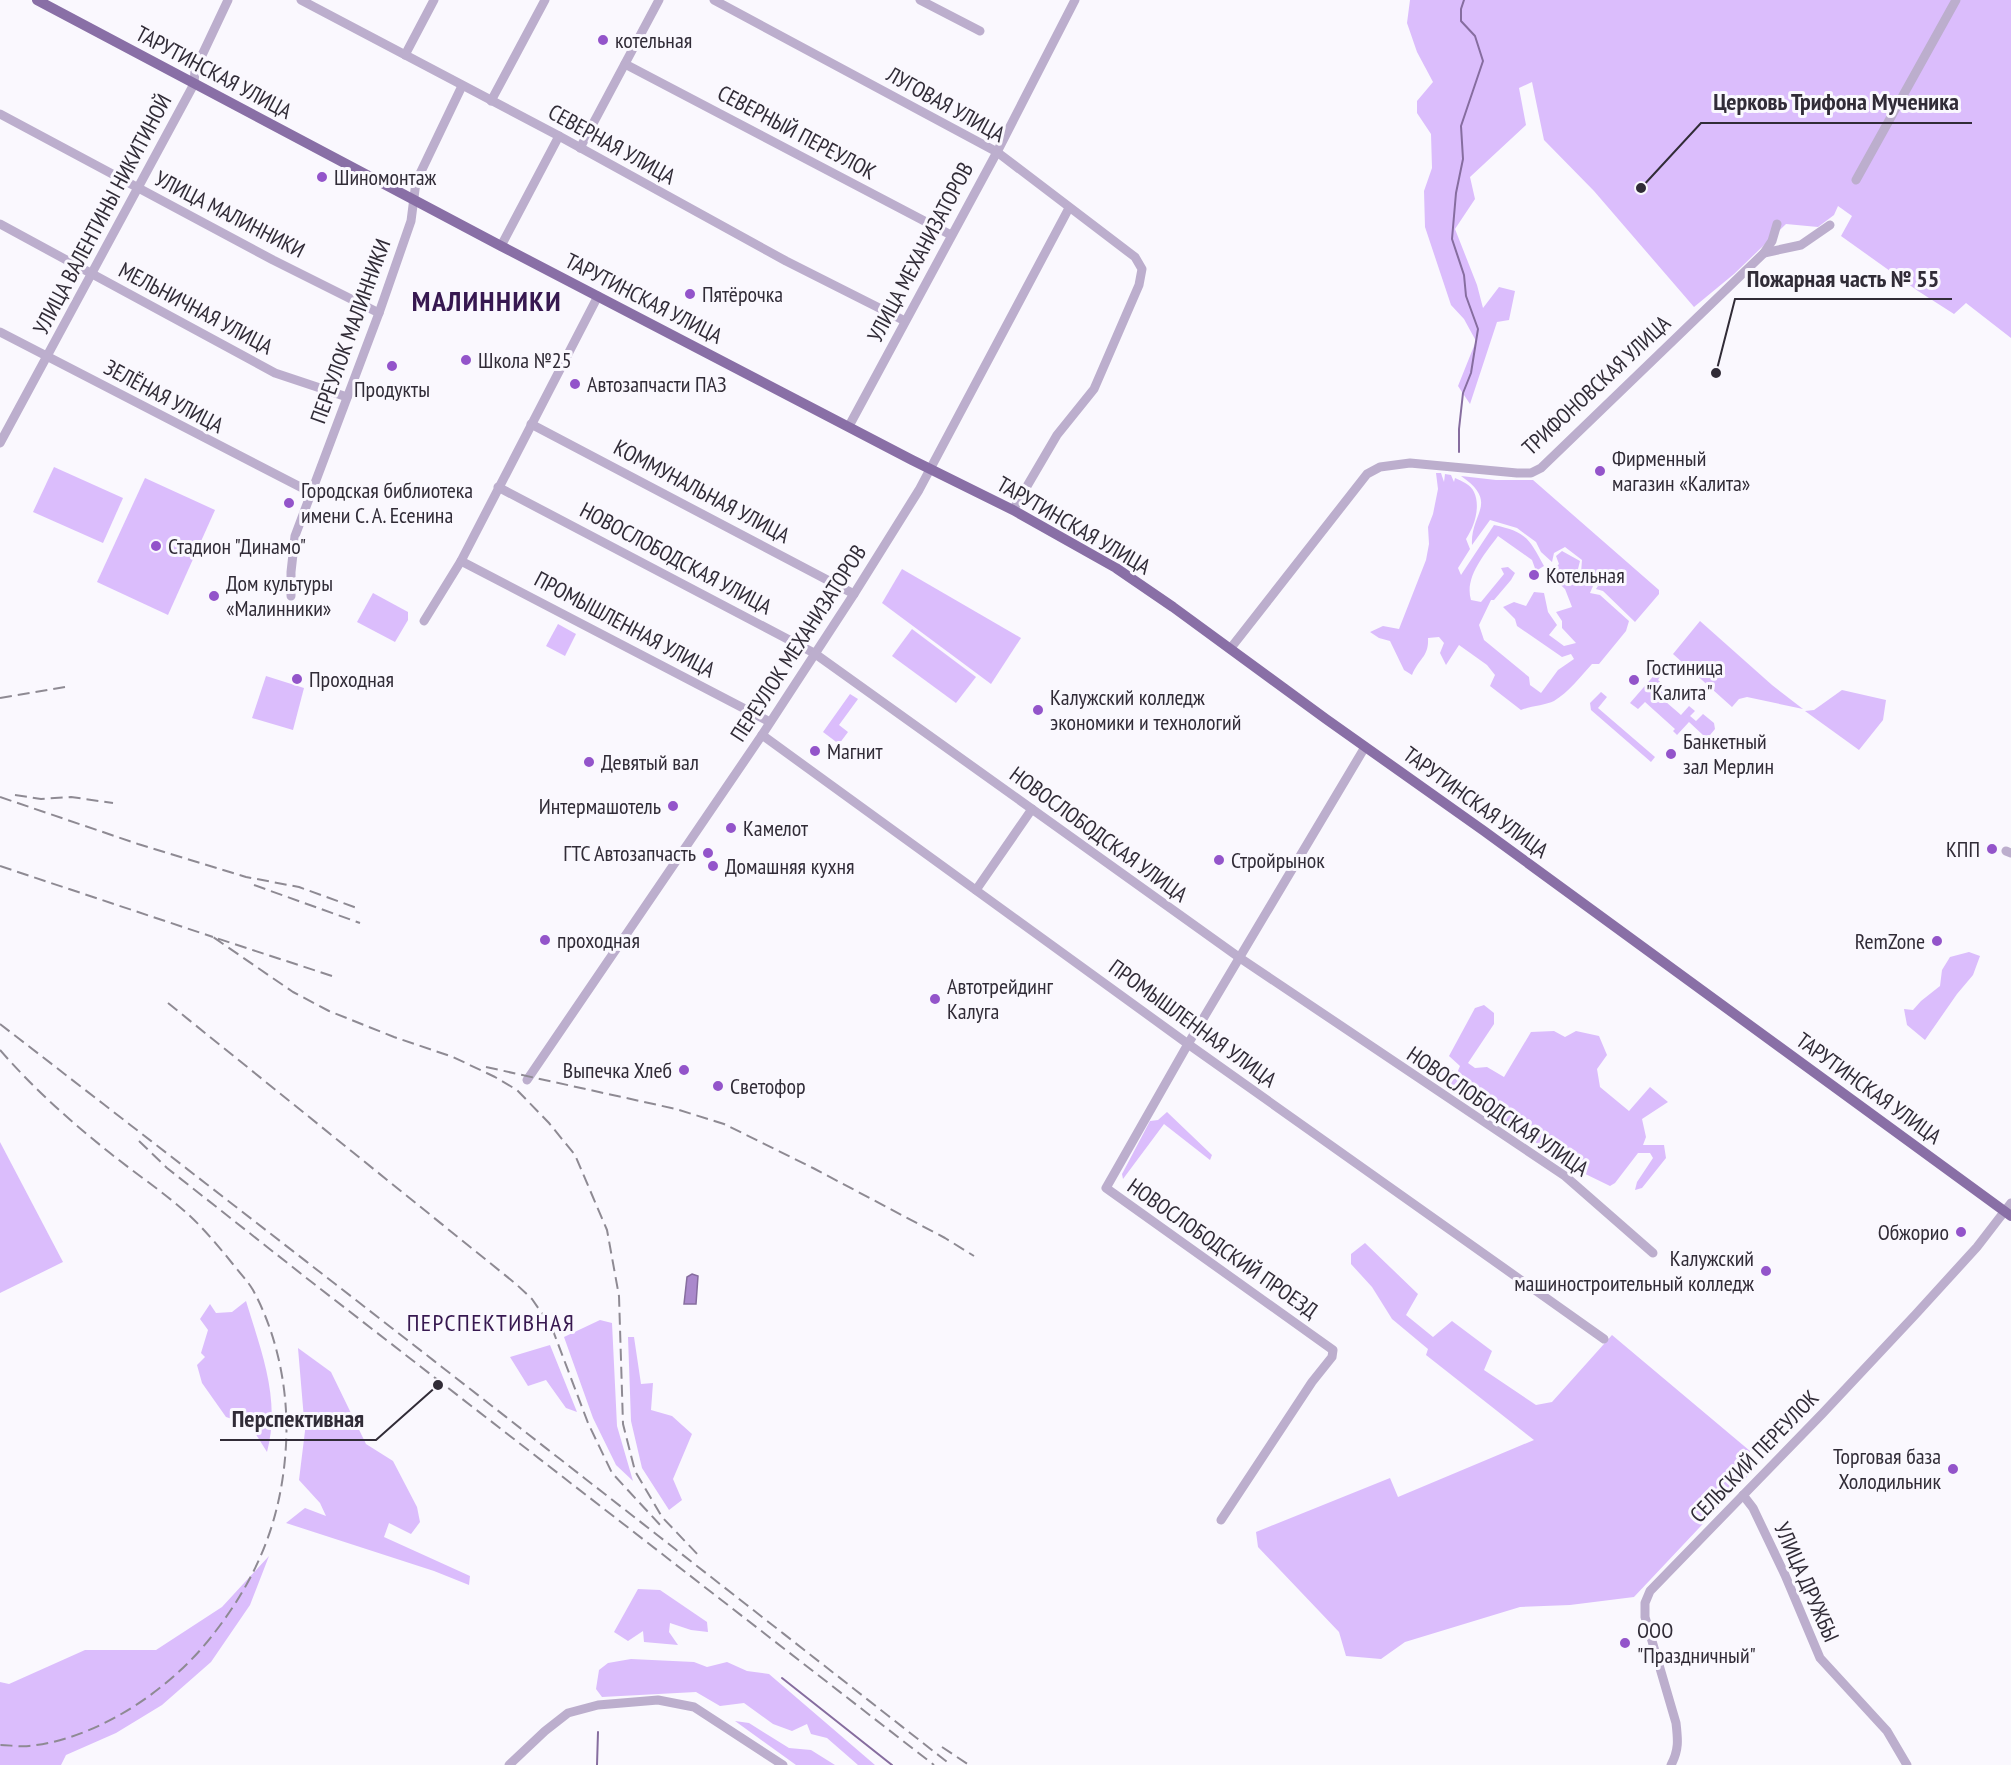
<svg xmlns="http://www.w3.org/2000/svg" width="2011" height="1765" viewBox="0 0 2011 1765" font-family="'PT Sans Narrow',sans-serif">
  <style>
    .green { fill: #dbbdfc }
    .water { fill: #aa89cc; stroke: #866d9f; stroke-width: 1.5 }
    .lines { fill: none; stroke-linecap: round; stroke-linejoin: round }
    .stream { stroke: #866d9f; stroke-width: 2 }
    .minor { stroke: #bcaecd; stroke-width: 9 }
    .major { stroke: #896fa6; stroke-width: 10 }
    .rail { stroke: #8e8a93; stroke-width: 2; stroke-dasharray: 12 6; stroke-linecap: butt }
    .poi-dot { fill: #9354ca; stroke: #faf8fe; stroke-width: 2 }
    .labels { text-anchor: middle; stroke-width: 6; stroke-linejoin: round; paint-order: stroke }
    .poi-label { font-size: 22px; fill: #312c37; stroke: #faf8fe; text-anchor: start }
    .street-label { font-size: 22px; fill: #312c37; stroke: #faf8fe }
    .neighbourhood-label { font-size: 24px; letter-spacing: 1.5px; fill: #371850; stroke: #faf8fe }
    .district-label { font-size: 28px; font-weight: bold; letter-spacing: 1.5px; fill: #371850; stroke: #faf8fe }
    .leader { fill: none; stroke: #312c37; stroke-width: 2 }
    .callout-dot { fill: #312c37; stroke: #faf8fe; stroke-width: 2 }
    .callout-label { font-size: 24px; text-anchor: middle; font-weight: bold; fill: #312c37; stroke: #faf8fe; stroke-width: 6; stroke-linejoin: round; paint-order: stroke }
  </style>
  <rect width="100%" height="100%" fill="#faf8fe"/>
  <g class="green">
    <path d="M1410 0H2011V338L1966 303 1954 314 1918 291 1841 236 1852 216 1838 206 1834 215 1818 227 1786 224 1734 274 1694 307 1594 191 1544 140 1532 82 1519 88 1526 125 1470 177 1475 199 1455 229 1477 285 1483 308 1499 287 1515 291 1509 320 1497 322 1470 404 1458 386 1476 341 1464 319 1451 305 1425 227 1424 191 1432 168 1431 134 1417 113V101L1433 82 1417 52 1407 23Z"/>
    <path d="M54 467 123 498 103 543 33 512Z"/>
    <path d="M1436 473H1441L1444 482 1445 474 1451 475 1454 482 1455 478C1462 481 1471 485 1474 492 1481 507 1474 527 1466 539L1470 549 1458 568 1461 575 1494 525C1526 532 1529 538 1544 566L1536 571 1532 560 1498 536C1485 554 1464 577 1471 600L1481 602 1504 574 1501 568 1508 567 1515 573 1511 580 1494 600H1491L1479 625 1484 640 1529 677 1530 685 1541 693 1558 670 1574 659 1571 654 1562 657 1517 626 1515 619 1503 607 1514 602 1526 606 1534 592 1544 593 1548 612 1557 625 1549 635 1564 646 1576 643 1562 628V621L1556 612 1572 607 1565 589 1551 576V572L1559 564 1556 556 1562 551 1580 561 1578 569 1574 573 1593 586 1590 593 1600 595 1629 621 1626 631 1599 664H1592C1580 677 1569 692 1554 701 1546 705 1531 706 1521 710L1490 686 1495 675 1487 665 1459 645 1446 665 1440 653 1444 643 1439 637 1428 638C1429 657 1419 658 1412 675L1404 670 1390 641 1379 638 1370 632 1383 626 1399 629 1426 560 1429 544 1428 527 1433 514 1438 489Z"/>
    <path d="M1461 476 1496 480H1533L1659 590V594L1635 622 1603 591 1596 589 1598 586 1581 573 1582 560 1565 547 1554 553 1552 562 1541 552 1536 542 1517 528 1490 520 1472 545C1470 513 1500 503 1461 476Z"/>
    <path d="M145 478 215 510 168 615 97 582Z"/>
    <path d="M902 569 1021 638 991 684 882 603Z"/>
    <path d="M373 593 408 612V620L395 642 357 622Z"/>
    <path d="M1700 621 1772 685 1803 709 1747 697 1739 699 1732 707 1673 654Z"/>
    <path d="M558 624 576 634 565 656 546 646Z"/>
    <path d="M912 629 976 677 956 703 892 656Z"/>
    <path d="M1657 672 1661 675 1658 680 1673 693 1666 702 1681 715 1689 706 1695 711 1690 716 1696 721 1703 714 1714 723 1715 729 1705 741 1701 738 1703 735 1689 722 1677 735 1673 731 1675 729 1645 702 1638 709 1630 703Z"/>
    <path d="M266 676 304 688 293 730 252 718Z"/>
    <path d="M1842 690 1886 700 1883 720 1859 750 1805 711 1814 710Z"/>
    <path d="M1601 692 1607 697 1598 708 1655 757 1651 762 1591 710 1590 703Z"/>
    <path d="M850 694 858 699 839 725 848 732 839 744 823 732Z"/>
    <path d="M1969 952 1980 956 1973 975 1957 994 1925 1040 1907 1025 1904 1009 1913 1010 1921 1001 1940 986 1942 970 1950 957Z"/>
    <path d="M1484 1005 1494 1013V1024L1468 1063 1475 1068 1487 1067 1504 1077 1531 1032 1554 1031 1565 1037 1576 1031 1599 1036 1607 1055 1597 1069 1600 1087 1629 1111 1650 1087 1668 1102 1642 1119 1646 1137 1643 1145H1664L1666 1158 1642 1188 1635 1190 1637 1182 1653 1158 1650 1153H1638L1615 1183 1610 1186 1569 1166 1546 1149 1464 1097 1441 1073 1448 1068 1457 1073 1460 1066 1449 1056 1475 1008Z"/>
    <path d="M1167 1112 1212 1155 1210 1160 1164 1124 1123 1179 1122 1174 1150 1121 1158 1120Z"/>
    <path d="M0 1142 63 1262 0 1293Z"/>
    <path d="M1365 1243 1418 1294 1406 1315 1433 1337 1452 1321 1492 1351 1484 1370 1536 1405 1552 1402 1612 1335 1750 1451 1748 1476 1634 1597 1570 1605 1520 1607 1405 1642 1381 1659 1346 1656 1339 1632 1258 1547 1256 1532 1390 1478 1398 1497 1534 1440 1426 1355 1428 1349 1392 1319 1372 1287 1351 1264V1254Z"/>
    <path d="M246 1301C261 1351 281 1399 267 1452L250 1425 226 1417 202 1383 197 1365 205 1357 201 1353 208 1330 200 1319 210 1304 216 1313 232 1312Z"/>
    <path d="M600 1320 612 1323 617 1426 633 1481 616 1465 593 1418 564 1337Z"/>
    <path d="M628 1337H634L641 1384 653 1383 651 1410 672 1416 692 1434 673 1479 682 1500 669 1510 642 1468 631 1421Z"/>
    <path d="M550 1345 577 1412 566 1408 546 1380 528 1386 510 1357Z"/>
    <path d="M298 1348 331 1372 366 1444 393 1461 417 1507 420 1522 411 1534 389 1523 384 1537 470 1576 469 1585 434 1571 286 1523 305 1508 326 1516 320 1503 299 1480 305 1431Z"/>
    <path d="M269 1556 250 1605 211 1662 162 1705 116 1733 66 1755 61 1765H0V1682L9 1684 85 1650H156L222 1607Z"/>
    <path d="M638 1589 660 1590 707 1622 708 1632 691 1630 670 1623 669 1632 678 1645 644 1642 643 1631 628 1641 614 1632Z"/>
    <path d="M631 1659 694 1662 707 1667 727 1662 747 1671 769 1674 875 1765H858L827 1738 811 1734 807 1724 792 1731 773 1724 744 1703 720 1706 696 1692 602 1697 596 1689 599 1670 608 1663Z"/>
    <path d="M735 1721 749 1723 789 1748 811 1750 835 1765H796Z"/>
  </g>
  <path class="water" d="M692 1274 698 1276 696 1304H684L687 1277Z"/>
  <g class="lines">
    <g class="stream">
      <path d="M1459 452V429L1463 393 1471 373 1478 329 1466 296 1464 275 1452 239 1456 193 1463 159 1461 126 1483 61 1475 36 1461 21V9L1464 0"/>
      <path d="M782 1678 892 1765"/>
      <path d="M597 1765 598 1732"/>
    </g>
    <g class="minor">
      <path d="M301 0 559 136 786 261 905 321"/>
      <path d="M714 0 997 152 1135 257 1142 269 1139 285 1094 389 1057 435 1013 510"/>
      <path d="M920 0 980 31"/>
      <path d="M405 55 434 0"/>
      <path d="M625 64 951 235"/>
      <path d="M491 101 545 0"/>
      <path d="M0 114 273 260 379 313"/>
      <path d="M580 148 659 0"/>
      <path d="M1856 180 1956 0"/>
      <path d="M0 224 275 373 347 397"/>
      <path d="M501 246 559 136"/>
      <path d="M1764 253 1801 245 1830 225"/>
      <path d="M0 332 310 492"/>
      <path d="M531 424 854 594"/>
      <path d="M849 426 997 152 1075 0"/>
      <path d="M0 443 194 84 195 70 228 0"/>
      <path d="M498 487 814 653 1240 958 1565 1176 1653 1253"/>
      <path d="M461 561 770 722"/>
      <path d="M291 596V572L295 536 379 313 411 221 416 182 462 86"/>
      <path d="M424 621 461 561 598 296"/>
      <path d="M1230 649 1367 474 1380 467 1410 463 1517 473H1531L1541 468 1764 253 1772 241 1777 224"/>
      <path d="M762 735 1188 1044 1604 1339"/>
      <path d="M2006 851 2011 853"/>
      <path d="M976 890 1032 809"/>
      <path d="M527 1080 762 735 854 594 919 490 1069 208"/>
      <path d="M1743 1495 1753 1508 1785 1575 1820 1658 1887 1731 1907 1765"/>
      <path d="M1221 1520 1312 1382 1332 1357 1333 1350 1106 1188 1188 1044 1365 747"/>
      <path d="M509 1765 545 1731 568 1713 598 1705 658 1700 694 1707 783 1765"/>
      <path d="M1671 1765C1679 1750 1678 1740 1676 1723L1645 1617V1603L1650 1591 1822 1414 1915 1315 1977 1247 2011 1203"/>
    </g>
    <path class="major" d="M37 0 501 246 912 460 1013 510 1116 568 1173 607 1326 719 1484 831 2011 1216"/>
    <g class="rail">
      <path d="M0 698 65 687"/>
      <path d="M15 795 41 799 71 797 113 803"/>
      <path d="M0 797 138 844 246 877 299 887 357 908"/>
      <path d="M0 866 213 937"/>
      <path d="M254 885 360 923"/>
      <path d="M332 976 213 937 293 992 329 1011 394 1037 453 1057 495 1077 517 1090 549 1123 575 1155 607 1230 619 1296 623 1424 635 1471 662 1517 701 1558"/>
      <path d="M168 1003 516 1284 532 1299 552 1328 588 1423 612 1473 662 1527"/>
      <path d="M0 1024C318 1270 635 1517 951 1765"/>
      <path d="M0 1050C33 1088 70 1121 110 1153 136 1174 165 1193 190 1216 205 1230 219 1247 232 1263 239 1272 247 1280 253 1290 278 1336 289 1393 286 1445 282 1517 259 1575 215 1632 174 1687 99 1739 29 1746 20 1747 9 1745 0 1745"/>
      <path d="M486 1067 676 1109 724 1124 813 1168 945 1238 974 1256"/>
      <path d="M139 1141 167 1168 309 1280 934 1765"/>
      <path d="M942 1747 969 1765"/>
    </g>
  </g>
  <g class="poi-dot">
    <circle cx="603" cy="40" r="6"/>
    <circle cx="322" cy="177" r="6"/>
    <circle cx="690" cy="294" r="6"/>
    <circle cx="466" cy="360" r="6"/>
    <circle cx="392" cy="366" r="6"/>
    <circle cx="575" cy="384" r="6"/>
    <circle cx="1600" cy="471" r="6"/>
    <circle cx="289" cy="503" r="6"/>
    <circle cx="156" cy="546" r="6"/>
    <circle cx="1534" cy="575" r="6"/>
    <circle cx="214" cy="596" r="6"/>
    <circle cx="297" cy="679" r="6"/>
    <circle cx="1634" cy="680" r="6"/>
    <circle cx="1038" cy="710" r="6"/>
    <circle cx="815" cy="751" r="6"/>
    <circle cx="1671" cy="754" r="6"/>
    <circle cx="589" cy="762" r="6"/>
    <circle cx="673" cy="806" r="6"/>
    <circle cx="731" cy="828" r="6"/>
    <circle cx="1992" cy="849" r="6"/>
    <circle cx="708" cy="853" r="6"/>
    <circle cx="1219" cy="860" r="6"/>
    <circle cx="713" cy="866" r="6"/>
    <circle cx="545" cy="940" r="6"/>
    <circle cx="1937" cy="941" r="6"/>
    <circle cx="935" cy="999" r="6"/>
    <circle cx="684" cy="1070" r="6"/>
    <circle cx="718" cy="1086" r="6"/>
    <circle cx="1961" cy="1232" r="6"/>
    <circle cx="1766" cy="1271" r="6"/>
    <circle cx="1953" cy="1469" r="6"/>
    <circle cx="1625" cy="1643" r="6"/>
  </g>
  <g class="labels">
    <g class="poi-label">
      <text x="615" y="48">котельная</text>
      <text x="334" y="185">Шиномонтаж</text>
      <text x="702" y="302">Пятёрочка</text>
      <text x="478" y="368">Школа №25</text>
      <text x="587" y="392">Автозапчасти ПАЗ</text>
      <text x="392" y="397" text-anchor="middle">Продукты</text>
      <text x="1612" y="466">Фирменный<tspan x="1612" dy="25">магазин «Калита»</tspan></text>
      <text x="301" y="498">Городская библиотека<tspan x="301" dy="25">имени С. А. Есенина</tspan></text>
      <text x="168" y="554">Стадион "Динамо"</text>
      <text x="1546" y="583">Котельная</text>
      <text x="226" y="591">Дом культуры<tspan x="226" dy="25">«Малинники»</tspan></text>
      <text x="1646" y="675">Гостиница<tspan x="1646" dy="25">"Калита"</tspan></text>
      <text x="309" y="687">Проходная</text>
      <text x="1050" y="705">Калужский колледж<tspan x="1050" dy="25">экономики и технологий</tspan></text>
      <text x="1683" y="749">Банкетный<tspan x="1683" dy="25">зал Мерлин</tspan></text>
      <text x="827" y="759">Магнит</text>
      <text x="601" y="770">Девятый вал</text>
      <text x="661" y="814" text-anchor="end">Интермашотель</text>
      <text x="743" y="836">Камелот</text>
      <text x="1980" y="857" text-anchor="end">КПП</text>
      <text x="696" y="861" text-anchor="end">ГТС Автозапчасть</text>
      <text x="1231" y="868">Стройрынок</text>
      <text x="725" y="874">Домашняя кухня</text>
      <text x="557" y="948">проходная</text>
      <text x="1925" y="949" text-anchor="end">RemZone</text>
      <text x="947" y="994">Автотрейдинг<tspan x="947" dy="25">Калуга</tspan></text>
      <text x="672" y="1078" text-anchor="end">Выпечка Хлеб</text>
      <text x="730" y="1094">Светофор</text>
      <text x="1949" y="1240" text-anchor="end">Обжорио</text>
      <text x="1754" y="1266" text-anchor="end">Калужский<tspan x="1754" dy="25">машиностроительный колледж</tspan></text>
      <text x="1941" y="1464" text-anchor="end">Торговая база<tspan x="1941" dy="25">Холодильник</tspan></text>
      <text x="1637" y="1638">ООО<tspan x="1637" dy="25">"Праздничный"</tspan></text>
    </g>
    <g class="street-label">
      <text transform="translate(214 72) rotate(28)" y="8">ТАРУТИНСКАЯ УЛИЦА</text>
      <text transform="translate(946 104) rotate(29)" y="8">ЛУГОВАЯ УЛИЦА</text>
      <text transform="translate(797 132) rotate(28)" y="8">СЕВЕРНЫЙ ПЕРЕУЛОК</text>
      <text transform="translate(612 144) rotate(29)" y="8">СЕВЕРНАЯ УЛИЦА</text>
      <text transform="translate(102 214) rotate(-62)" y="8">УЛИЦА ВАЛЕНТИНЫ НИКИТИНОЙ</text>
      <text transform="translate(230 214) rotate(27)" y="8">УЛИЦА МАЛИННИКИ</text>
      <text transform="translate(920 252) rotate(-62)" y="8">УЛИЦА МЕХАНИЗАТОРОВ</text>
      <text transform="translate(644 298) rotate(27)" y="8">ТАРУТИНСКАЯ УЛИЦА</text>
      <text transform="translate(196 308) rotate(28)" y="8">МЕЛЬНИЧНАЯ УЛИЦА</text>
      <text transform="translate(350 331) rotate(-70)" y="8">ПЕРЕУЛОК МАЛИННИКИ</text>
      <text transform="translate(1596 385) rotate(-43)" y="8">ТРИФОНОВСКАЯ УЛИЦА</text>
      <text transform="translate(164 396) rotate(28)" y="8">ЗЕЛЁНАЯ УЛИЦА</text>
      <text transform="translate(702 491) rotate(28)" y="8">КОММУНАЛЬНАЯ УЛИЦА</text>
      <text transform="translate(1074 525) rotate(30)" y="8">ТАРУТИНСКАЯ УЛИЦА</text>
      <text transform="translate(676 558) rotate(28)" y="8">НОВОСЛОБОДСКАЯ УЛИЦА</text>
      <text transform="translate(625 624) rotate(28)" y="8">ПРОМЫШЛЕННАЯ УЛИЦА</text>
      <text transform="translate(798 643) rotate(-57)" y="8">ПЕРЕУЛОК МЕХАНИЗАТОРОВ</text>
      <text transform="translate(1476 802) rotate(36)" y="8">ТАРУТИНСКАЯ УЛИЦА</text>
      <text transform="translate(1099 834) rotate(36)" y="8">НОВОСЛОБОДСКАЯ УЛИЦА</text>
      <text transform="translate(1193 1023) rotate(36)" y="8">ПРОМЫШЛЕННАЯ УЛИЦА</text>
      <text transform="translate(1869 1088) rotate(36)" y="8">ТАРУТИНСКАЯ УЛИЦА</text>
      <text transform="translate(1498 1111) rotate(34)" y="8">НОВОСЛОБОДСКАЯ УЛИЦА</text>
      <text transform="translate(1223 1248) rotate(35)" y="8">НОВОСЛОБОДСКИЙ ПРОЕЗД</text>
      <text transform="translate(1754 1456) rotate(-46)" y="8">СЕЛЬСКИЙ ПЕРЕУЛОК</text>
      <text transform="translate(1807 1582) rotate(66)" y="8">УЛИЦА ДРУЖБЫ</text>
    </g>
    <g class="neighbourhood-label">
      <text x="491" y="1331">ПЕРСПЕКТИВНАЯ</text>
    </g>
    <g class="district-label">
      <text x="487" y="311">МАЛИННИКИ</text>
    </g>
  </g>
  <path class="leader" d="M1641 188L1701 123H1972M1716 373L1735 299H1952M438 1385L376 1440H220"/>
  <g class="callout-dot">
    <circle cx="1641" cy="188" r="6"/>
    <circle cx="1716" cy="373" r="6"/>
    <circle cx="438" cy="1385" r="6"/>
  </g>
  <g class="callout-label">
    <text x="1836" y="110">Церковь Трифона Мученика</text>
    <text x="1843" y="287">Пожарная часть № 55</text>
    <text x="298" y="1427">Перспективная</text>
  </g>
</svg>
